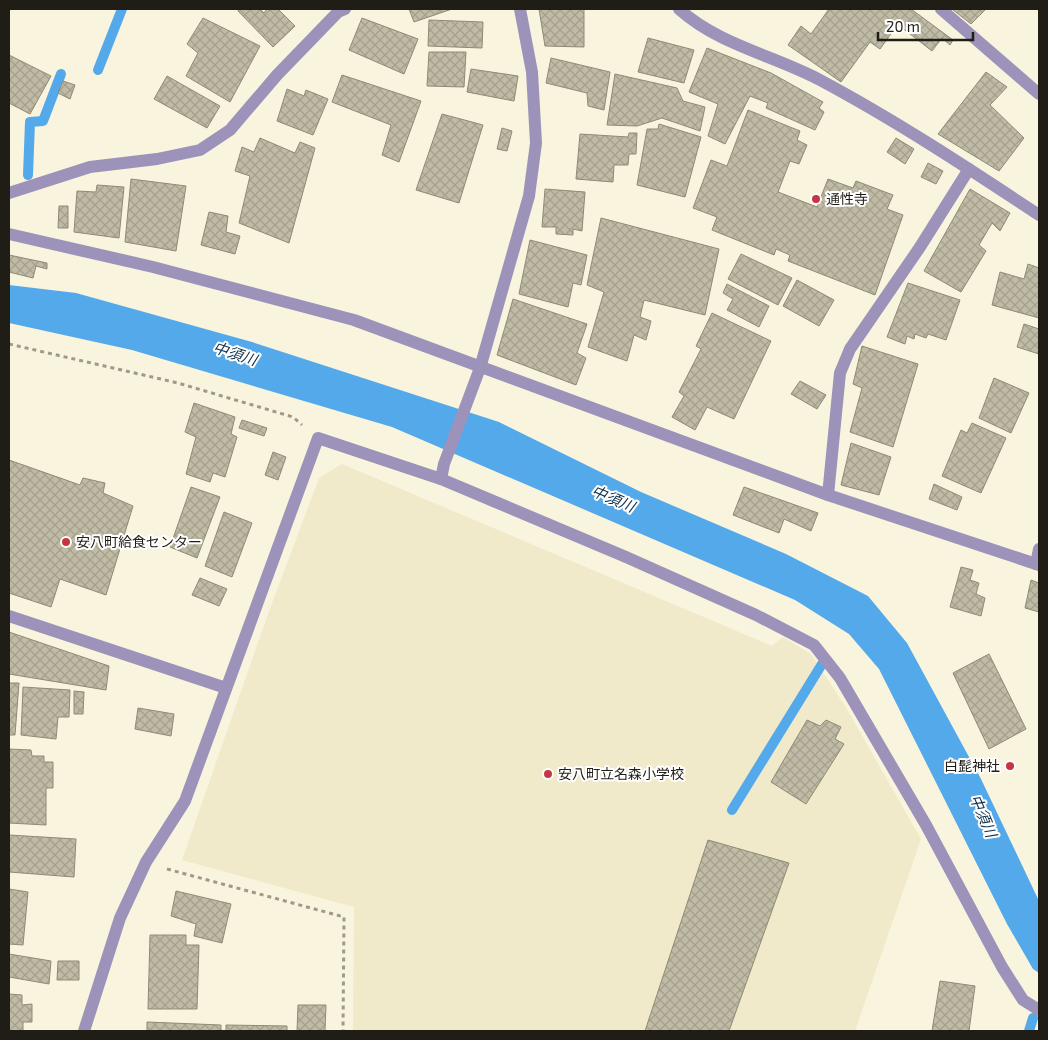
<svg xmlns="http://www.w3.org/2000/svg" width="1048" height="1040" viewBox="0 0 1048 1040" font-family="'Exo 2','Noto Sans JP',sans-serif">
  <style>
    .built { fill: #f0eacb }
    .water { fill: #54a9ea }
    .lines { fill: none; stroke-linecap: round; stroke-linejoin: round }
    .stream { stroke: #54a9ea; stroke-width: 10 }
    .building { fill: url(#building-cross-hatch); stroke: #8e8a75 }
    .path { stroke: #9e9a89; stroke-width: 3; stroke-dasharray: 4 4; stroke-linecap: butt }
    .minor { stroke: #9d93ba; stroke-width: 12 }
    .tertiary { stroke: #9d93ba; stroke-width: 12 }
    .poi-dot { fill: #c63544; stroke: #fff; stroke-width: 2 }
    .labels { text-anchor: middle; stroke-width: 4; stroke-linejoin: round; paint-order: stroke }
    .poi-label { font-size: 14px; fill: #1f1d15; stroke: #fff; text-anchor: start }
    .water-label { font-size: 15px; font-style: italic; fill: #0e324c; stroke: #fff }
  </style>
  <defs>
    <pattern id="building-cross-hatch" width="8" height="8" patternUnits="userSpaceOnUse" patternTransform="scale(1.25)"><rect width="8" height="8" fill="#c0bba5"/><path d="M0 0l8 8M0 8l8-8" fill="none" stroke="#a5a08d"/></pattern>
  </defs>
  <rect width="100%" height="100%" fill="#f9f4dd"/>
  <path class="built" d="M342 464 772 646 783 637 811 654 847 709 921 839 855 1031H353L354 907 182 860 269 611 319 478Z"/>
  <path class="water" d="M9 285 76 293 252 342 499 422 641 492 786 554 868 596 907 643 981 779 1039 901V973L1033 969 1007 924 879 669 849 634 795 600 392 427 132 350 9 323Z"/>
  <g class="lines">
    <g class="stream">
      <path d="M98 70 122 9"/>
      <path d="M28 175 30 122 43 121 61 74"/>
      <path d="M732 810 822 664"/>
      <path d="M1029 1031 1033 1018"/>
    </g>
  </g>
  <g class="building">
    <path d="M239 9H260L264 13 267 9H278L295 26 273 47 238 11Z"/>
    <path d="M409 9H452L414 22Z"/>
    <path d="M539 9H584V47L545 46Z"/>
    <path d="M829 9H911L953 40 950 45 942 38 932 51 892 20 888 27 893 31 880 49 870 42 841 82 788 45 801 26 811 34Z"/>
    <path d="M952 9H986L971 24Z"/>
    <path d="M203 18 260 46 230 102 186 76 198 53 187 44Z"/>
    <path d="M362 18 418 39 404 74 349 50Z"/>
    <path d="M429 20 483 22 482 48 428 46Z"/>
    <path d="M648 38 694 50 684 83 638 72Z"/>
    <path d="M707 48 771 73 823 102 819 108 824 112 815 130 766 108 768 103 750 96 725 144 708 136 718 104 689 92Z"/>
    <path d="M429 52H466L464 87 427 86Z"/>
    <path d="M9 55 51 76 30 114 9 103Z"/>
    <path d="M551 58 610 72 604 110 588 106 587 93 546 83Z"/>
    <path d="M471 69 518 76 514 101 467 92Z"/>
    <path d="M986 72 1007 87 990 105 1024 138 999 171 938 134Z"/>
    <path d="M615 74 677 88 683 101 705 107 700 131 662 118 637 126 607 125Z"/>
    <path d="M342 75 421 101 399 162 382 155 391 125 332 102Z"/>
    <path d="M167 76 220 106 207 128 154 99Z"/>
    <path d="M63 81 75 85 70 99 58 93Z"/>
    <path d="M287 89 304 96 306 90 328 99 313 135 277 121Z"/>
    <path d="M748 110 800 131 797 140 807 145 799 164 790 161 778 192 817 207 828 179 853 188 856 181 893 195 887 209 903 215 875 295 788 261 790 255 776 249 774 255 712 230 717 217 693 208 711 160 727 166Z"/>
    <path d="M442 114 483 125 459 203 416 190Z"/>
    <path d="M659 124 701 137 685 197 637 185 647 129H658Z"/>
    <path d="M502 128 512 131 507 151 497 149Z"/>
    <path d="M629 133H637L636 154H629L628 165H614L613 182 576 179 580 134 628 137Z"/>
    <path d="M260 138 295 153 300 142 315 148 289 243 239 223 250 176 235 171 242 147 254 152Z"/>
    <path d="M896 138 914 149 905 164 887 152Z"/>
    <path d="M928 163 943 171 936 184 921 177Z"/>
    <path d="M131 179 186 186 176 251 125 242Z"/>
    <path d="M97 185 124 187 119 238 74 232 77 191 96 192Z"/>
    <path d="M545 189 585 192 582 231 573 229V235L556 234V227H542Z"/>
    <path d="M970 189 1010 213 1000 231 992 223 979 245 986 251 961 292 924 271Z"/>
    <path d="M59 206H68V228H58Z"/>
    <path d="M209 212 228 216 226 232 240 236 235 254 201 245Z"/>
    <path d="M601 218 719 249 705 315 644 300 640 317 651 321 646 340 634 335 627 361 588 347 604 292 587 285Z"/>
    <path d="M530 240 587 255 581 285 573 283 568 307 519 294Z"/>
    <path d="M741 254 792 278 778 305 728 279Z"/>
    <path d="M9 255 47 263V269L36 266 33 278 9 272Z"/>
    <path d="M1028 264 1039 268V318L992 305 1000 272 1024 279Z"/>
    <path d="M797 280 834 300 819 326 783 306Z"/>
    <path d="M908 283 960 300 946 340 928 334 926 338 915 334 914 339 907 336 905 344 887 337Z"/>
    <path d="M727 284 769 306 759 327 727 310 733 299 723 293Z"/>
    <path d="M513 299 587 324 577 353 586 358 576 385 497 355Z"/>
    <path d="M712 313 771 341 734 419 707 407 695 430 672 417 684 396 679 392 701 349 696 346Z"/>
    <path d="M1024 324 1039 329V354L1017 347Z"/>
    <path d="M862 346 918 364 893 447 850 432 862 388 853 384Z"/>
    <path d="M994 378 1029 393 1011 433 979 418Z"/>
    <path d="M800 381 826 395 817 409 791 394Z"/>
    <path d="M194 403 235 417 231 434 237 437 225 477 213 473 210 482 186 474 196 437 185 432Z"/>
    <path d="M242 420 267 428 264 436 239 428Z"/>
    <path d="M972 423 1006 438 981 493 942 476 961 430 967 433Z"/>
    <path d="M851 443 891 457 879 495 841 485Z"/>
    <path d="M273 452 286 457 278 480 265 475Z"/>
    <path d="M9 460 80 485 83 478 105 483 103 493 133 506 106 595 60 579 51 607 9 593Z"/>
    <path d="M934 484 962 497 957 510 929 499Z"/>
    <path d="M191 487 220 497 197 558 170 547Z"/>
    <path d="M744 487 818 513 811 531 784 519 779 533 733 515Z"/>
    <path d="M224 512 252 523 232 577 205 566Z"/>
    <path d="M961 567 973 570 970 580 979 583 976 594 985 598 981 616 950 607Z"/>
    <path d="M200 578 227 589 219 606 192 595Z"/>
    <path d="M1031 580 1039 583V612L1025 608Z"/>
    <path d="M9 632 109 666 106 690 9 674Z"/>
    <path d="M989 654 1026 729 989 749 953 673Z"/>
    <path d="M9 683H19L15 735H9Z"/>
    <path d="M23 687 70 690 69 717H58L56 739 21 735Z"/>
    <path d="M74 691 84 692 83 714H74Z"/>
    <path d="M138 708 174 714 171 736 135 729Z"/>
    <path d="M807 720 820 726 826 720 841 727 835 739 844 744 806 804 771 782Z"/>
    <path d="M9 749 31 750 32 756H44V762H53V788H46V825L9 823Z"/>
    <path d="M9 835 76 839 74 877 9 872Z"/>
    <path d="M708 840 789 863 729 1031H645Z"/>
    <path d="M9 889 28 892 23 945 9 944Z"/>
    <path d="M176 891 231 904 222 943 194 936 196 924 171 916Z"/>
    <path d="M150 935H186V945H199L197 1009H148Z"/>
    <path d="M9 954 51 961 49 984 9 977Z"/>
    <path d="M58 961H79V980H57Z"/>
    <path d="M940 981 975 986 969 1031H932Z"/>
    <path d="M9 994 22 995V1005L32 1004V1022H23V1031H9Z"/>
    <path d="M298 1005H326L325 1031H297Z"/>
    <path d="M147 1022 221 1025V1031H147Z"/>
    <path d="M226 1025 287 1026V1031H226Z"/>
  </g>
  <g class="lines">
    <g class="path">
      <path d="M9 344 178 383 293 417 302 425"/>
      <path d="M167 869 344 917 343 1031"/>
    </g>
    <g class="minor">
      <path d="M679 9C719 45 773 55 820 80 895 120 968 168 1039 215"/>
      <path d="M941 9 1039 94"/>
      <path d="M9 193 90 167 157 159 200 150 230 130 277 75 338 12 345 9"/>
      <path d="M441 479 626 557 756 615 814 645 840 678 926 825 1002 967 1023 1000 1039 1010"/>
      <path d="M828 495 840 373 850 349 920 247 969 169"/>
      <path d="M1036 564 1039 549"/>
      <path d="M9 616 226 688"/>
      <path d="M84 1031 120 918 146 862 185 801 318 438 441 479 444 464 480 368 529 196 536 143 532 72 520 9"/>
    </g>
    <path class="tertiary" d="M9 234 153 267 354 320 828 495 1039 565"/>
  </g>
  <g class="poi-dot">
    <circle cx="816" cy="199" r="5"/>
    <circle cx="66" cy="542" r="5"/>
    <circle cx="1010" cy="766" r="5"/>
    <circle cx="548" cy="774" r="5"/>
  </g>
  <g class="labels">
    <g class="poi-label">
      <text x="826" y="204">通性寺</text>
      <text x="76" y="547">安八町給食センター</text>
      <text x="1000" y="771" text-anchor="end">白髭神社</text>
      <text x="558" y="779">安八町立名森小学校</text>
    </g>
    <g class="water-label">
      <text transform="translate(235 354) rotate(18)" y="5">中須川</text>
      <text transform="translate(613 499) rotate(23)" y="5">中須川</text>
      <text transform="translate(983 816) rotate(67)" y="5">中須川</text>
    </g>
  </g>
  <rect width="1048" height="1040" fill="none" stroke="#1f1d15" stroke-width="20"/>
  <path d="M878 32v8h95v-8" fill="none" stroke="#1f1d15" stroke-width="2.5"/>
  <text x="886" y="32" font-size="15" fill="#1f1d15" stroke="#ffffff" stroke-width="4" paint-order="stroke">20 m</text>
</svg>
